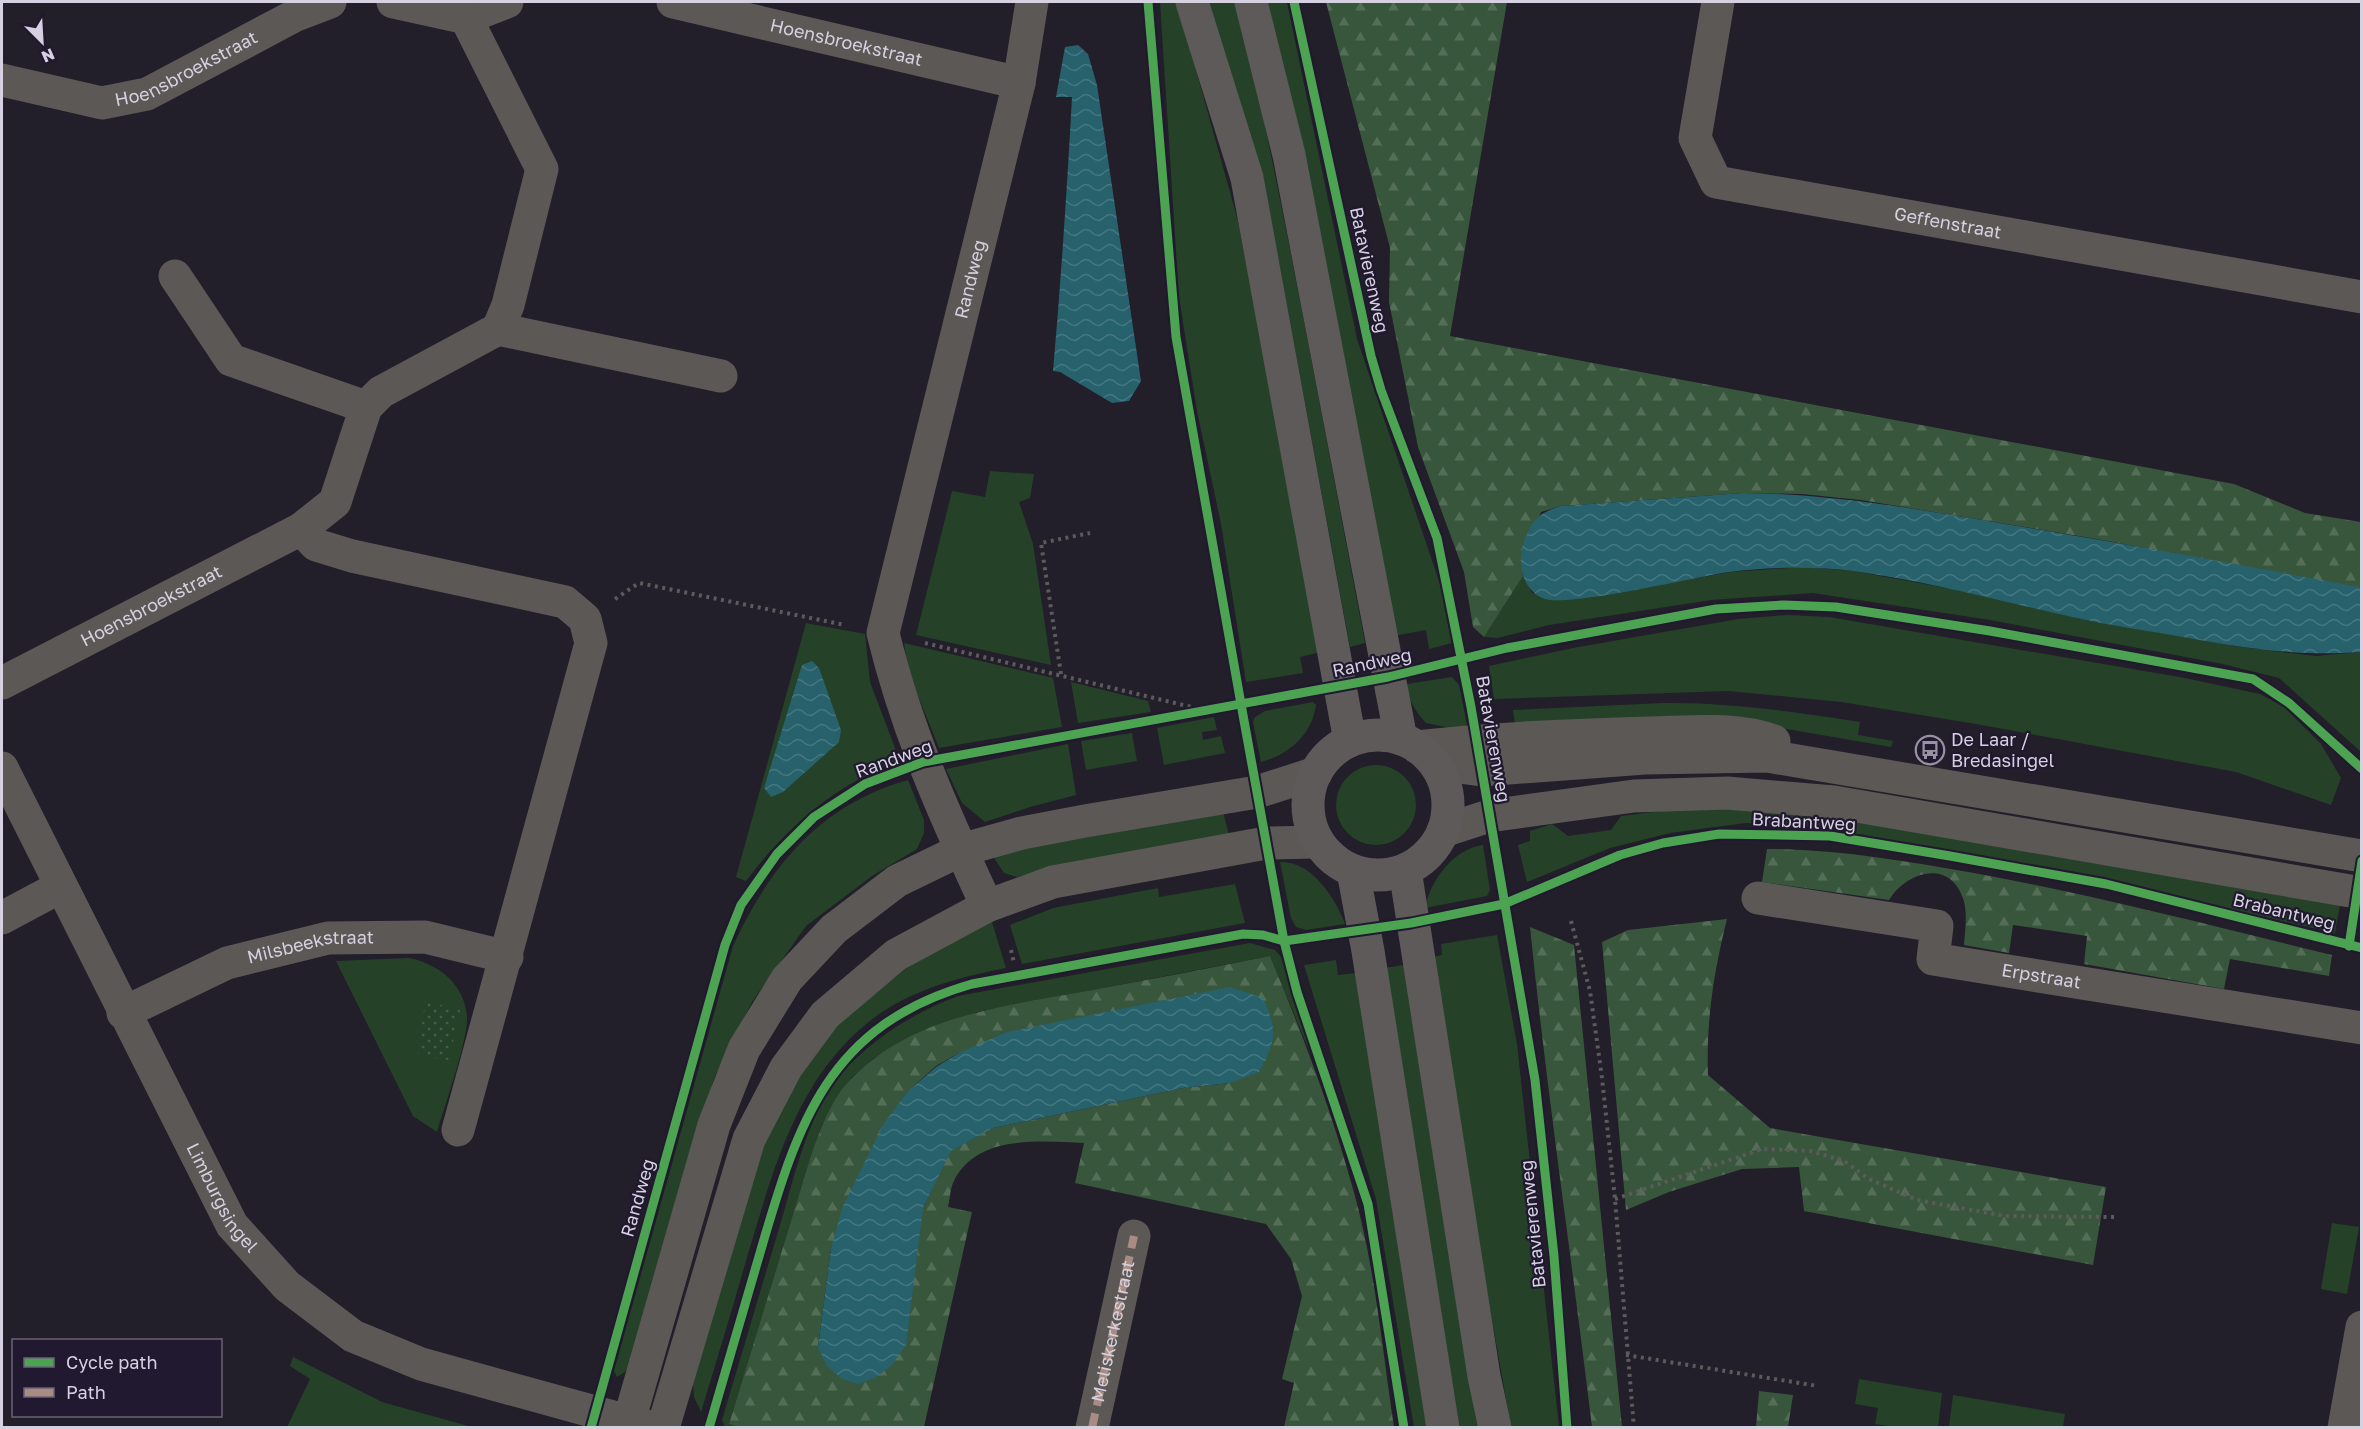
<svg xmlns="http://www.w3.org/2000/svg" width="2363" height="1429" viewBox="0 0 2363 1429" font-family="'Golos Text',sans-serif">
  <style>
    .green { fill: #254229 }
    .forest { fill: url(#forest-firs); fill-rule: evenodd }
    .park { fill: url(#park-dots) }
    .water { fill: url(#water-waves) }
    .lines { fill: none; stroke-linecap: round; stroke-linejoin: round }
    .path { stroke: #5d5a5c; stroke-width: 4; stroke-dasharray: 3 4.5; stroke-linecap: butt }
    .minor { stroke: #5c5856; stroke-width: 33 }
    .major { stroke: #5e5a5a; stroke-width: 33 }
    .quiet { stroke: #a88b81; stroke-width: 8; stroke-dasharray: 15 8; stroke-linecap: butt }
    .cycleway-casing { stroke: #21192f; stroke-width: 13 }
    .cycleway { stroke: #4ca352; stroke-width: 9 }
    .labels { text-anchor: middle; stroke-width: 4.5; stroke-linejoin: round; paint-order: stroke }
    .street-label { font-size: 18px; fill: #d5d1e0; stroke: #21192f }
    .poi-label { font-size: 18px; fill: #d5d1e0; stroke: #21192f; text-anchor: start }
  </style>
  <defs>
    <pattern id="forest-firs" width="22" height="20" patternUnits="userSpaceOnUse" patternTransform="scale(1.5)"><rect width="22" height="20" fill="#38563b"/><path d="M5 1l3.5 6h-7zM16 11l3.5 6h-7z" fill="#546d57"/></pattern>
    <pattern id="park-dots" width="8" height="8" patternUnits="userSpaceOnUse" patternTransform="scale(1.5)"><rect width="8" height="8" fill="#254229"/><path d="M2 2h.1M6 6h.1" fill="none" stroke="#445c48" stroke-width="1.8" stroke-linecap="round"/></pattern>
    <pattern id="water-waves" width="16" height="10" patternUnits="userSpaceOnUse" patternTransform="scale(1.5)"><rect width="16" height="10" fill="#26616c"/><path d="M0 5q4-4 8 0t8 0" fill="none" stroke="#457781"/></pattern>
  </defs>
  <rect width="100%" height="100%" fill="#221e2a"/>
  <g class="green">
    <path d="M1160 2H1177L1238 221 1321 652 1300 657 1303 673 1246 682 1221 524 1197 411 1179 297Z"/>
    <path d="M1209 2H1238C1286 214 1324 429 1365 643L1350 647 1279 262Z"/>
    <path d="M1268 2H1287L1357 339 1440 584 1452 643 1429 649 1426 630 1393 636Z"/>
    <path d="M990 471 1034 474 1030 498 1019 502 1033 544 1051 665 916 635 952 491 985 497Z"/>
    <path d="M1803 567 1853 571 1952 589 2233 646 2316 656 2361 652V752L2279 678 2223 664 1990 620 1813 593 1711 600 1549 625 1498 638 1484 637 1523 576 1532 593 1587 597 1731 572Z"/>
    <path d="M1787 615 1829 617 2185 678 2260 694 2284 707 2321 744 2341 778 2331 805 2236 772 1976 724 1841 702 1728 691 1494 699 1489 666 1573 648 1738 619Z"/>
    <path d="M806 623 865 634 870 682 900 761C835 784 787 827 746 881L736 877Z"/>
    <path d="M904 643 1053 678 1062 727 939 748 908 671Z"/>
    <path d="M1452 677 1459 685 1467 725 1459 730 1426 723C1416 712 1407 699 1407 684Z"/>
    <path d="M1071 682 1148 701 1151 712 1078 723Z"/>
    <path d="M1313 702 1316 705C1312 735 1288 755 1261 762L1253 722 1255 717 1265 711Z"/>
    <path d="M1663 703C1729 702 1794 712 1860 722L1858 735 1893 741 1891 747 1752 723 1515 726 1513 710Z"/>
    <path d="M1214 717 1217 730 1202 732 1203 740 1221 736 1225 753 1164 765 1157 728Z"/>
    <path d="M1132 733 1137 761 1086 770 1081 741Z"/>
    <path d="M1068 744 1076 795 1030 807 985 822 962 803 946 769Z"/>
    <circle cx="1376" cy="805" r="40"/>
    <path d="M908 780 924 820V833L917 849 872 876 806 926 752 1002 714 1078 633 1359 625 1372 617 1377 614 1371 733 946C770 866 820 805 908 780Z"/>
    <path d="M1728 807 1838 817 2340 905 2335 933 2074 874 1820 827 1746 823 1670 833 1610 848 1527 882 1518 845 1530 841V831L1552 824 1568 836 1611 830 1621 816 1686 808Z"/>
    <path d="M1223 812 1229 835 1079 861 1017 877 1004 873 992 855Z"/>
    <path d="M1483 845 1490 890 1487 896 1425 908C1430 881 1453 849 1483 845Z"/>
    <path d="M1280 862C1311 860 1336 899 1345 924L1306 930 1296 927 1291 918Z"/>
    <path d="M1235 884 1245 923 1022 964 1010 925 1053 908 1158 888 1159 897Z"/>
    <path d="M991 919 1006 968C959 977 910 990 871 1020 797 1078 774 1168 748 1254 733 1307 717 1359 701 1412L694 1397 692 1375 762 1142 788 1087 825 1035 905 969Z"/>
    <path d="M1497 935 1517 1044 1559 1427H1511L1428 958 1442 955 1441 944Z"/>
    <path d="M1250 943 1275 950 1281 957 1312 1057 1270 956 977 1012 874 1058 851 1078 823 1123 812 1152 729 1424 743 1427H725L722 1420C741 1357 759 1295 778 1232 793 1183 807 1113 842 1073 873 1038 915 1012 958 996Z"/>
    <path d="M409 958C438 964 464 983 467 1016 469 1037 444 1108 437 1132L413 1116 336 961Z"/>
    <path d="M1336 960 1338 975 1356 973 1428 1427H1414L1376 1199 1304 965Z"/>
    <path d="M1404 965 1485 1427H1459L1384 968Z"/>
    <path d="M2332 1223 2359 1227 2347 1294 2321 1289Z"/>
    <path d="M293 1357 382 1402 472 1427H287L310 1379 290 1366Z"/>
    <path d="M1859 1379 1942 1393 1938 1427H1895L1875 1424 1878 1408 1855 1404Z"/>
    <path d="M1953 1395 2065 1414 2063 1427H1949Z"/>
  </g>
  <g class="forest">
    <path d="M1326 2H1507L1450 336 2234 484 2305 513 2361 522V589L2097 539 1861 500 1802 494 1743 493 1561 506 1541 512 1521 562 1523 576 1484 637 1473 627 1464 572 1418 447 1389 302 1390 248Z"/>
    <path d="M1767 849C1837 849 1904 861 1974 873 2094 895 2213 926 2332 955L2329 976 2230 959 2224 989 2084 964 2087 936 2013 925 2009 953 1964 945C1965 930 1968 913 1963 898 1949 858 1906 872 1889 900L1762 882Z"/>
    <path d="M1727 919C1714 971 1706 1021 1708 1075L1770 1128 2106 1187 2093 1265 1804 1211 1799 1167 1742 1169 1669 1192 1626 1210 1602 942 1628 930Z"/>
    <path d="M1530 927 1574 945 1622 1427H1592C1572 1260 1547 1094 1530 927Z"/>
    <path d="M1270 956C1302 1033 1331 1109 1353 1189 1375 1266 1382 1348 1394 1427H1284L1294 1383 1282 1379 1302 1296 1291 1259 1266 1224 1075 1183 1084 1143C1040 1141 975 1134 953 1183 950 1190 950 1199 948 1207L972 1212 924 1427 743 1428 729 1424 812 1152C822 1126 832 1097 853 1077 916 1014 1008 1006 1092 990 1151 979 1211 968 1270 956ZM959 1053 1230 1083 1183 1088 993 1128 950 1151 923 1208 818 1347 831 1248 883 1126 906 1093 936 1066Z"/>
    <path d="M1759 1391 1793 1395 1788 1427H1756Z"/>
  </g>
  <path class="park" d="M425 1001 460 1010 449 1060 418 1056Z"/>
  <g class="water">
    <path d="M1078 45 1088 54 1097 85 1141 381 1129 401 1112 403 1060 372 1053 371C1061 280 1067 189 1072 97H1056L1065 47Z"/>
    <path d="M1743 493C1832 494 1917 509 2005 524 2123 543 2241 565 2359 587L2362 589 2361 652C2296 657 2236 647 2172 635 2137 629 2102 624 2068 616 1997 600 1926 581 1853 571 1813 566 1769 567 1729 572 1695 577 1569 607 1545 599 1521 591 1516 560 1525 539 1532 519 1541 512 1561 506Z"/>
    <path d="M812 661 819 668 841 730 839 742 783 792 771 797 764 788 802 665Z"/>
    <path d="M1230 987 1263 998C1278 1031 1276 1041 1259 1072L1230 1083 1183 1088 993 1128 951 1151 923 1208 906 1345 891 1366 875 1378 858 1384 842 1379 827 1366 818 1347 831 1248 843 1206 883 1125 906 1093 936 1067 959 1053 1007 1032Z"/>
  </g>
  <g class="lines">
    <g class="path">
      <path d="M615 599 639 583 845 625"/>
      <path d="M925 643 1204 710"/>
      <path d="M1061 674 1041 543 1090 533"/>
      <path d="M1571 921 1590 991 1602 1078 1615 1199 1634 1428"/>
      <path d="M1011 950 1014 963"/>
      <path d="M1615 1199 1762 1149 1811 1151 1844 1161 1869 1179 1917 1200 2005 1216 2115 1217"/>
      <path d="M1626 1355 1818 1386"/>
    </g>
    <g class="minor">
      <path id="s1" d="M673 2 1019 83"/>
      <path id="s2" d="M1718 2 1695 138 1716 182 2362 297"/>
      <path d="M466 18 507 2"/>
      <path id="s3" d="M2 80 102 103 147 94 296 15 330 2"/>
      <path d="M175 276 231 360 366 407"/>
      <path d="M498 329 721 376"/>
      <path d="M301 529 316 545 352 556 565 602 585 619 591 643 458 1130"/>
      <path id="s4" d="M2 683 301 529 335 502 366 407 381 392 498 329 508 305 542 169 466 18 393 2"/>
      <path d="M1417 747C1495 738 1573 735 1651 733 1690 732 1736 727 1774 741"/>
      <path d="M1435 764 1482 770 1645 758 1767 756 2362 856"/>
      <path id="s5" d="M2 768 232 1225 287 1286 353 1336 421 1364 653 1428"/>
      <path d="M1443 831 1489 816 1634 796 1727 793 1834 802 2362 893"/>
      <path id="s6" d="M1758 898 1937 926 1933 959 2362 1028"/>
      <path id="s7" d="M987 906C945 816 906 729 883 633L1019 83 1032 2"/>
      <path d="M2 918 60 887"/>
      <path id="s8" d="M123 1013 227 963 328 938 425 937 507 957"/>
      <path d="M627 1428 714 1125 744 1049 787 979 834 929 897 881 961 850 1022 833 1085 821 1257 792 1316 773"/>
      <path d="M663 1428 749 1139 786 1068 825 1015 896 955 987 906 1053 882 1266 843 1318 842"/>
      <path d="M1092 1428 1134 1236"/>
      <path d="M2344 1428 2362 1327"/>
    </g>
    <g class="major">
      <path d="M1192 2 1247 178 1350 741"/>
      <path d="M1251 2 1289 155 1401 739"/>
      <circle cx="1378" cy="805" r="70"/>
      <path d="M1405 870 1484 1376 1495 1428"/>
      <path d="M1353 871 1368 951 1443 1428"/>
    </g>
    <path class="quiet" id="s9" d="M1092 1428 1134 1236"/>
    <g class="cycleway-casing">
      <g id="cycleway">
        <path d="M1148 2 1176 337 1241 704 1284 941 1297 992 1368 1204 1404 1428"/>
        <path d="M1294 2 1371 356 1381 390 1437 538 1471 707 1535 1080 1554 1256 1567 1428"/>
        <path d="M2349 946 2362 861"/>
        <path d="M591 1428 725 945 741 905 777 854 814 817 865 784 923 762 1388 677 1507 648 1716 609 1784 605 1836 607 1990 631 2253 679 2289 703 2362 769"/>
        <path d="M709 1428C726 1369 743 1311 760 1253 798 1122 828 1025 972 984L1243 934 1263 935 1284 941 1411 923 1504 904 1620 855 1663 843 1719 834 1830 836 1950 856 2106 884 2362 948"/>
      </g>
    </g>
    <use href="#cycleway" class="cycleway"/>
  </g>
  <defs>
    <g id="bus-ring" transform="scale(1.5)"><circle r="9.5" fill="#21192f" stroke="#9692a0" stroke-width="1.5"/><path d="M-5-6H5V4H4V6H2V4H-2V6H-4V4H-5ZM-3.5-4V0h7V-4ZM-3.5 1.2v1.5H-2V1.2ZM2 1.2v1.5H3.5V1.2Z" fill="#9692a0"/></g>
  </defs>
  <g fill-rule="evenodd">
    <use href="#bus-ring" x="1930" y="750"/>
  </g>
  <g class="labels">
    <g class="street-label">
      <text dy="6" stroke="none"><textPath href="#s1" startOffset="178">Hoensbroekstraat</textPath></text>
      <text dy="6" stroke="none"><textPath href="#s3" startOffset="194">Hoensbroekstraat</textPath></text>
      <text dy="6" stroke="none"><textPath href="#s2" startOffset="422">Geffenstraat</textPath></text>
      <text transform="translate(1369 270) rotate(78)" y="6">Batavierenweg</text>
      <text dy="6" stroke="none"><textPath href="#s7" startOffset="657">Randweg</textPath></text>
      <text dy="6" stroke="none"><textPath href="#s4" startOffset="168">Hoensbroekstraat</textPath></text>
      <text transform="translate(1372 663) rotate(-12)" y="6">Randweg</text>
      <text transform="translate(1493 739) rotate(80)" y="6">Batavierenweg</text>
      <text transform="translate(894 759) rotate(-20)" y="6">Randweg</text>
      <text transform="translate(1804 822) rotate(3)" y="6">Brabantweg</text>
      <text transform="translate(2284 912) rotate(14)" y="6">Brabantweg</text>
      <text dy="6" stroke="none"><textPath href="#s8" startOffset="201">Milsbeekstraat</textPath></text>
      <text dy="6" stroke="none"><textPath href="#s6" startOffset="324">Erpstraat</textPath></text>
      <text dy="6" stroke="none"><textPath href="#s5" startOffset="483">Limburgsingel</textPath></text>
      <text transform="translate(638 1198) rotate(-74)" y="6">Randweg</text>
      <text transform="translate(1533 1224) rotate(-96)" y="6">Batavierenweg</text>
      <text dy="6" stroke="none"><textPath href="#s9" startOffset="99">Meliskerkestraat</textPath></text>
    </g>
    <g class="poi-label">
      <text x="1951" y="746">De Laar /<tspan x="1951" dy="21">Bredasingel</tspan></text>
    </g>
  </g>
  <rect width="2363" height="1429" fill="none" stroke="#d5d1e0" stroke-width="6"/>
  <rect x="12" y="1339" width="210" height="78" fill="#21192f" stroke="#696376" stroke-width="1.5"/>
  <rect x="24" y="1358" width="30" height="9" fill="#4ca352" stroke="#696376" stroke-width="1.5"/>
  <text x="66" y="1369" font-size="18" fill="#d5d1e0">Cycle path</text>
  <rect x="24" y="1388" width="30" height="9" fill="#a88b81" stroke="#696376" stroke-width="1.5"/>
  <text x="66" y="1399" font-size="18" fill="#d5d1e0">Path</text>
  <g transform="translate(42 42) rotate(156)" stroke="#21192f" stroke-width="4.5" paint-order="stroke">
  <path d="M0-4.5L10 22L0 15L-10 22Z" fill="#d5d1e0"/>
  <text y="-9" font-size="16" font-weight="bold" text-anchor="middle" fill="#d5d1e0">N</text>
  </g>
</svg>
